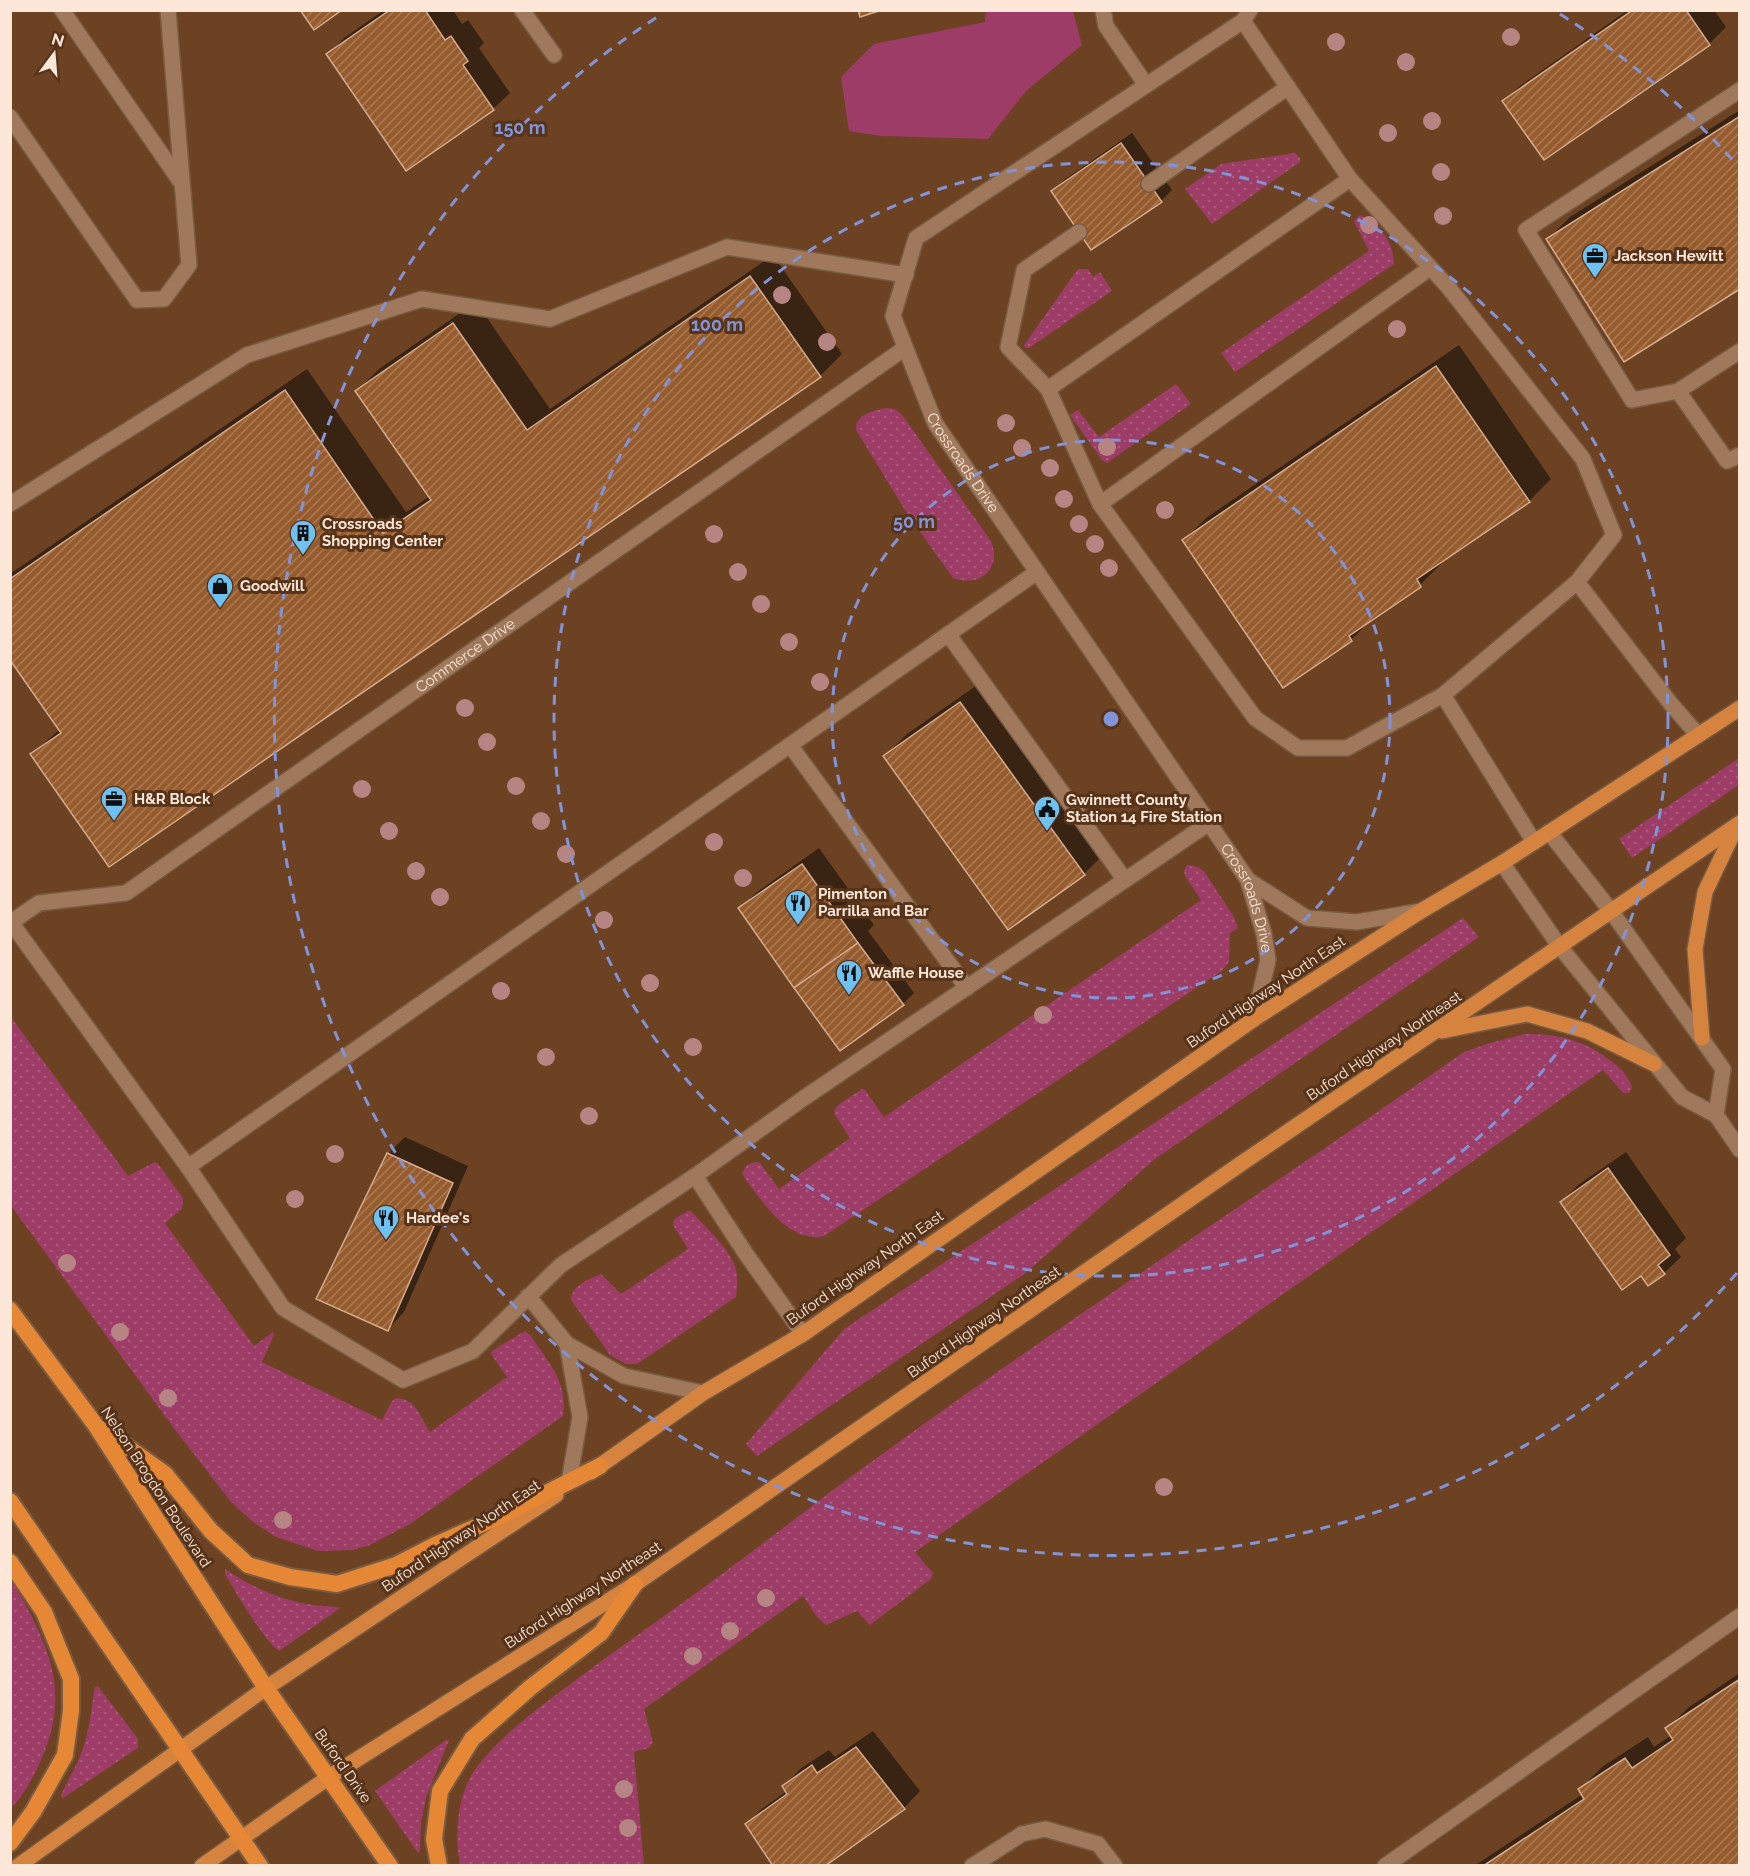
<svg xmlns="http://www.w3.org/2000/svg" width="1750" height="1876" viewBox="0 0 1750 1876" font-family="Raleway,sans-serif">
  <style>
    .built { fill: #6c4223 }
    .grass { fill: url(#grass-dots) }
    .green { fill: #9d3c66 }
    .shadow { fill: #0007 }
    .building { fill: url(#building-hatch); stroke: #d5ab8e; stroke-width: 1.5 }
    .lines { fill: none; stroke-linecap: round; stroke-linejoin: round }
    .service-casing { stroke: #795b42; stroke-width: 18 }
    .minor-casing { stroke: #795b42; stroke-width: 18 }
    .primary-casing { stroke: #795b42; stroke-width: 18 }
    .trunk-casing { stroke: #795b42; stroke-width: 20 }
    .service { stroke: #a0785c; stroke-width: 15 }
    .minor { stroke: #a0785c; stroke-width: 15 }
    .primary { stroke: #d5833f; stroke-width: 15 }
    .trunk { stroke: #e68735; stroke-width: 16 }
    .tree { fill: #b78484 }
    .ring { fill: none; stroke: #8293d8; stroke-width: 3; stroke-dasharray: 10 8 }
    .labels { text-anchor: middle; stroke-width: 6; stroke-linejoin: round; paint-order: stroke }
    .poi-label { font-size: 15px; font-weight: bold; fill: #fde7d8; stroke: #563319; text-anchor: start }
    .street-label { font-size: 15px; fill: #fde7d8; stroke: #563319 }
    .centre { fill: #8293d8; stroke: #563319; stroke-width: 3 }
    .ring-label { font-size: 18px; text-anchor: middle; font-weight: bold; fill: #8293d8; stroke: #563319; stroke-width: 6; stroke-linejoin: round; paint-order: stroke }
  </style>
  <defs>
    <pattern id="grass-dots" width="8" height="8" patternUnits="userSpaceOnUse" patternTransform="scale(1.5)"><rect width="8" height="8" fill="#9d3c66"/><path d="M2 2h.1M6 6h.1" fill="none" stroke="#ac587b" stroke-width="1.8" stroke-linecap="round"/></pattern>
    <pattern id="building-hatch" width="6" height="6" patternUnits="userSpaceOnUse" patternTransform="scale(1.5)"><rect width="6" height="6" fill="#975c2d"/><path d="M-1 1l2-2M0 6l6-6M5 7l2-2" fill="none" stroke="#ac7b55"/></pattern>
  </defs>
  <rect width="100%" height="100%" fill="#613e23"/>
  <rect class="built" x="11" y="11" width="1728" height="1854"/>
  <g class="grass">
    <path d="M1295 153 1300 158V162L1212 224 1185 189 1221 164Z"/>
    <path d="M1360 215C1380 222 1394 244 1394 264L1235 372 1221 353 1369 251 1354 221Z"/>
    <path d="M1078 269H1088L1093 277 1100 272 1112 291 1029 348H1025L1024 345Z"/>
    <path d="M1176 384 1191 404 1107 463 1102 460 1070 415 1078 410 1099 437Z"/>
    <path d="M886 408 895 409 903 416 991 541C1002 568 981 588 953 578L908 515 856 430V424C864 412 872 411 886 408Z"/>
    <path d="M1739 758V785L1632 858 1619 839Z"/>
    <path d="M1187 865 1198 867 1204 871 1234 917 1238 928 1230 933 1229 962 1223 970 824 1236C788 1244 762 1201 744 1177L742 1173 747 1165 755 1162 760 1163 779 1189 850 1138 835 1115 834 1111 838 1105 862 1089 865 1090 884 1117 1201 900 1185 876 1184 871Z"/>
    <path d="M1463 918 1479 937 1155 1159 1027 1272 757 1456 746 1444 844 1329Z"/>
    <path d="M10 1016 128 1176 155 1162 158 1164 183 1198 182 1209 165 1223 254 1346 273 1332 274 1335 262 1362 382 1420 392 1401 396 1398C417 1399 420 1417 430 1432L507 1377 491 1354 492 1351 525 1331 531 1336C549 1364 568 1381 563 1416L410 1524 370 1545 353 1550 318 1551 276 1537 253 1522 231 1502 176 1431 11 1206Z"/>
    <path d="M1525 1034C1541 1034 1557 1035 1572 1040 1590 1045 1629 1068 1632 1088L1629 1093H1623L1603 1070 915 1552 933 1573 931 1579 870 1625 857 1611 826 1625 817 1617 803 1596 644 1709 653 1742 649 1748 634 1752 644 1865H460C454 1832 457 1792 479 1764 504 1733 537 1709 569 1685 622 1645 677 1608 730 1568 771 1538 811 1506 852 1476 1052 1329 1261 1194 1464 1052L1490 1043Z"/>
    <path d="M688 1211 692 1212C706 1228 726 1245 734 1264 739 1275 737 1286 736 1297L637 1364H626L610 1355 571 1300C571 1286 589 1279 601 1274L621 1294 688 1249 673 1225 674 1219Z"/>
    <path d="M225 1569C252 1587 280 1600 313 1605 321 1606 329 1606 337 1607L339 1609 279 1651C265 1642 235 1591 225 1574Z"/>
    <path d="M10 1577C45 1639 73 1686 42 1758 34 1776 25 1794 11 1808Z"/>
    <path d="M98 1686 138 1739V1748L63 1798 61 1796C65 1784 73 1773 78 1761 88 1739 91 1715 94 1691L95 1687Z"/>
    <path d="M446 1740H449L447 1745 426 1798 421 1822 420 1851 418 1853 375 1791Z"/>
  </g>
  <path class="green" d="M986 11H1073L1082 45 1026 91 988 139 881 136 849 131 841 77 874 44 985 22Z"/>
  <g class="shadow">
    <path d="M384 10H453L462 24 468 20 484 43 479 48 510 93 493 109 328 55 344 38Z"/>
    <path d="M1628 10H1631L1521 86V90L1636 10H1714L1726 27 1709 44 1504 101 1521 85Z"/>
    <path d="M1740 110V287L1548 239 1570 217Z"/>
    <path d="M1132 133 1172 190 1161 201 1053 191 1064 180Z"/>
    <path d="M773 255 842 354 820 376 32 754 60 729 10 657V574L307 369 406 512 430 496 357 391 379 369 476 302 550 409Z"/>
    <path d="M1459 345 1551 479 1529 501 1441 561 1442 563 1420 585 1374 617 1351 640 1284 686 1184 540 1206 518Z"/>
    <path d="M983 681 1106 852 1084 874 885 756 907 734Z"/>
    <path d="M819 848 874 925 868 931 914 993 903 1004 840 1049 740 908 757 892Z"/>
    <path d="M405 1137 468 1166 404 1312 388 1329V1154Z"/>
    <path d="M1626 1152 1686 1238 1675 1249 1681 1257 1664 1273 1641 1274 1562 1202 1578 1185Z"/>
    <path d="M1740 1673V1866H1474L1583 1794 1580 1789 1602 1767 1648 1737 1654 1747 1672 1735 1667 1729 1689 1707Z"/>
    <path d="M873 1731 920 1791 904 1808 746 1824 763 1808 787 1791 784 1786 800 1769 829 1750 835 1757Z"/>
  </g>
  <g class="building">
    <path d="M300 10H342L314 30Z"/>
    <path d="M390 10H425L445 40 451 36 468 61 463 65 494 110 406 171 326 54Z"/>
    <path d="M858 10H882L860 17Z"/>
    <path d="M1633 10H1686L1710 45 1544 160 1502 101Z"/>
    <path d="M1740 116V289L1624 362 1546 239Z"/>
    <path d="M1121 143 1162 202 1091 250 1051 191Z"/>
    <path d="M750 276 821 377 109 867 30 754 61 733 10 660V579L285 390 383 533 431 500 355 391 453 323 527 430Z"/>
    <path d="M1436 366 1530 502 1417 579 1421 587 1349 636 1352 641 1283 688 1182 540Z"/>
    <path d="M960 702 1085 875 1008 930 883 756Z"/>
    <path d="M802 864 858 943 794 988 738 908Z"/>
    <path d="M858 943 904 1005 840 1051 794 988Z"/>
    <path d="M387 1153 453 1183 388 1331 316 1299Z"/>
    <path d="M1608 1168 1670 1255 1658 1265 1665 1274 1648 1286 1641 1276 1622 1290 1560 1202Z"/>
    <path d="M1740 1679V1866H1483L1584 1799 1578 1789 1625 1758 1632 1768 1673 1740 1665 1728Z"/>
    <path d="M856 1747 905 1809 825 1866H773L745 1824 787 1794 782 1786 812 1765 817 1773Z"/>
  </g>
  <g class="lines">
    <g class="service-casing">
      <g id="service">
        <path d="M62 10 180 181"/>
        <path d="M522 10 554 55"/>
        <path d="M1103 10 1106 26 1146 85"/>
        <path id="s1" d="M1250 10 1243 21 916 238 893 316 935 423 1248 880 1264 934 1268 960 1254 1019"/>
        <path d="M1740 90 1526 230 1632 400 1678 391 1740 351"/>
        <path d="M10 117 137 300 164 299 189 265 168 10"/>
        <path d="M1350 179 1449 288 1583 459 1614 535 1577 582"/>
        <path d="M1149 184 1288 87"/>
        <path d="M1079 232 1024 270 1008 347 1048 389 1100 504"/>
        <path d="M1430 268 1100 504 1255 718 1298 748H1347L1443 695"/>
        <path d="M1048 389 1350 179 1243 21"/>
        <path d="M1678 391 1727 461 1740 455"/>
        <path d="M10 504 247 355 422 299 550 319 727 247 906 275"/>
        <path d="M948 634 1125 880"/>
        <path d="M790 745 967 988"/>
        <path d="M1534 842 1443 695 1577 582 1671 704 1698 735"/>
        <path d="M1502 863 1560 947 1682 1097 1716 1115 1723 1069 1611 911 1549 832"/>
        <path d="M1248 880 1307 918 1357 922 1421 911"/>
        <path d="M10 921 188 1167 1037 572"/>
        <path id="s2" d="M10 923 39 903 126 893 905 348"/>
        <path d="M1716 1115 1740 1150"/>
        <path d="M188 1167 283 1308 403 1380 473 1351 561 1265 695 1176 804 1098 1209 823"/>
        <path d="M695 1176 746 1254 803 1334"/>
        <path d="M528 1296 567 1344 624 1376 703 1393"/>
        <path d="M567 1344 580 1417 569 1482"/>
        <path d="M1022 1834 1045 1829 1098 1844 1115 1866"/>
        <path d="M1385 1866 1740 1616"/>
      </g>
    </g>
    <g class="minor-casing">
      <path id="minor" d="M972 1866 1022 1834"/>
    </g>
    <g class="primary-casing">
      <g id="primary">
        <path d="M1442 1031 1527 1014 1587 1031 1654 1064"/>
        <path d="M1702 1038 1695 949 1705 892 1736 827"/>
        <path d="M591 1472 703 1393 803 1334 1254 1019 1421 911 1502 863 1740 708"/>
        <path d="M18 1866 266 1688 556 1495"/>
        <path d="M202 1866 329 1777 635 1584 1242 1163 1740 823"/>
      </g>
    </g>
    <g class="trunk-casing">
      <g id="trunk">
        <path d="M10 1310 94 1423 266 1688 390 1866"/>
        <path d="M102 1429 165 1474 211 1531 248 1565 290 1577 337 1584 396 1565 435 1545 503 1515 600 1466"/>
        <path d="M10 1501 260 1866"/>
        <path d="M10 1562 44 1612 71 1679V1711L65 1755 33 1812 10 1843"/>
        <path d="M439 1866 434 1839 440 1791 472 1739 531 1687 601 1633 635 1584"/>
      </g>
    </g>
    <use href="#service" class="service"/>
    <use href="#minor" class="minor"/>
    <use href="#primary" class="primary"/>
    <use href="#trunk" class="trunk"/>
  </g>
  <g class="tree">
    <circle cx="1511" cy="37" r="9"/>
    <circle cx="1336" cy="42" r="9"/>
    <circle cx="1406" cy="62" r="9"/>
    <circle cx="1432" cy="121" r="9"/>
    <circle cx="1388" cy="133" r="9"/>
    <circle cx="1441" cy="172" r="9"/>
    <circle cx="1443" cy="216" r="9"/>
    <circle cx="1369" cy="225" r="9"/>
    <circle cx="782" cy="295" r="9"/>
    <circle cx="1397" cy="329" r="9"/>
    <circle cx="827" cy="342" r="9"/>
    <circle cx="1006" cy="423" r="9"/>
    <circle cx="1107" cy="447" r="9"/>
    <circle cx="1022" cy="448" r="9"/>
    <circle cx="1050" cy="468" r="9"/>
    <circle cx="1064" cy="499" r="9"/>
    <circle cx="1165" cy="510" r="9"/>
    <circle cx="1079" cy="524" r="9"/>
    <circle cx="714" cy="534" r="9"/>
    <circle cx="1095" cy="544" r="9"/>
    <circle cx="1109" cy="568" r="9"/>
    <circle cx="738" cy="572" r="9"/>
    <circle cx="761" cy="604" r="9"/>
    <circle cx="789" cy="642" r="9"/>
    <circle cx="820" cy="682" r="9"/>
    <circle cx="465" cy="708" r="9"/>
    <circle cx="487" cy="742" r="9"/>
    <circle cx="516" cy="786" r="9"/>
    <circle cx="362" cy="789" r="9"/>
    <circle cx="541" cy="821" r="9"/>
    <circle cx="389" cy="831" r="9"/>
    <circle cx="714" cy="842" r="9"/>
    <circle cx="566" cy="854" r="9"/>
    <circle cx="416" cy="871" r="9"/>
    <circle cx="743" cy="878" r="9"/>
    <circle cx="440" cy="897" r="9"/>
    <circle cx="604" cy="920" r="9"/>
    <circle cx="650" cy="983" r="9"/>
    <circle cx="501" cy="991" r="9"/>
    <circle cx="1043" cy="1015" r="9"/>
    <circle cx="693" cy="1047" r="9"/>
    <circle cx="546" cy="1057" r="9"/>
    <circle cx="589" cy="1116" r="9"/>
    <circle cx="335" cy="1154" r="9"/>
    <circle cx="295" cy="1199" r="9"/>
    <circle cx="67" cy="1263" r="9"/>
    <circle cx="120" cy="1332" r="9"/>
    <circle cx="168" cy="1398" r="9"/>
    <circle cx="1164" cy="1487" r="9"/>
    <circle cx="283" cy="1520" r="9"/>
    <circle cx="766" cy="1598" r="9"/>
    <circle cx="730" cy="1631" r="9"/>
    <circle cx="693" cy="1656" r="9"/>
    <circle cx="624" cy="1789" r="9"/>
    <circle cx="628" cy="1828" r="9"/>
  </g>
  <g class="ring">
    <circle cx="1111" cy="719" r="279"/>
    <circle cx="1111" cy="719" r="557"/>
    <path d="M1737 1273A836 836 0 1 1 662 14M1560 14A836 836 0 0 1 1737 165"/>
  </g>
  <defs>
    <g id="office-pin" transform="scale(1.35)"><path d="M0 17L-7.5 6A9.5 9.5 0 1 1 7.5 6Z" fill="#6ec2f3" stroke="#563319"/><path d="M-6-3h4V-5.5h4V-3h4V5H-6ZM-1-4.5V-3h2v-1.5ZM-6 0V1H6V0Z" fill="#111"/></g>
    <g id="building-pin" transform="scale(1.35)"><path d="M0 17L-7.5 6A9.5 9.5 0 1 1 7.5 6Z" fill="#6ec2f3" stroke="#563319"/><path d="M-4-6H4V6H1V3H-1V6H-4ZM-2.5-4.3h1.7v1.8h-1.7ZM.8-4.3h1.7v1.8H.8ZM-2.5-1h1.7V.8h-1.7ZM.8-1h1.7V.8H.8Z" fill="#111"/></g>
    <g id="shop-pin" transform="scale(1.35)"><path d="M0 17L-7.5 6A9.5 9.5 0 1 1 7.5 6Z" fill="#6ec2f3" stroke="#563319"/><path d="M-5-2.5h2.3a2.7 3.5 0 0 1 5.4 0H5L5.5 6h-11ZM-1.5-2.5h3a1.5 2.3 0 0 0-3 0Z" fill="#111"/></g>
    <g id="civic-pin" transform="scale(1.35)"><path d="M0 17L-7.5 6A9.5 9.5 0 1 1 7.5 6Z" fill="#6ec2f3" stroke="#563319"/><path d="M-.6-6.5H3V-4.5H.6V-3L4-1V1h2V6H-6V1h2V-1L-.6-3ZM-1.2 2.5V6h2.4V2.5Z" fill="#111"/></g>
    <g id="restaurant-pin" transform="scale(1.35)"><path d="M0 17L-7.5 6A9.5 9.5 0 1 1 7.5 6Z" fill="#6ec2f3" stroke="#563319"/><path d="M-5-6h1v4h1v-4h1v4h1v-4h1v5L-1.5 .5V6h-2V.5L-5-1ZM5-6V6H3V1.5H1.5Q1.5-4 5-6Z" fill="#111"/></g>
  </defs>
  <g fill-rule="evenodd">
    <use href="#office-pin" x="1595" y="256"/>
    <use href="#building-pin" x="303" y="533"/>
    <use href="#shop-pin" x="220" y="586"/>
    <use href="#office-pin" x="114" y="799"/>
    <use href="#civic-pin" x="1047" y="809"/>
    <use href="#restaurant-pin" x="798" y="903"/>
    <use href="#restaurant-pin" x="849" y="973"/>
    <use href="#restaurant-pin" x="386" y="1218"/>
  </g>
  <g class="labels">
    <g class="poi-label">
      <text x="1614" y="261">Jackson Hewitt</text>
      <text x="322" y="529">Crossroads<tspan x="322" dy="17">Shopping Center</tspan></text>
      <text x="240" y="591">Goodwill</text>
      <text x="134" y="804">H&amp;R Block</text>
      <text x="1066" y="805">Gwinnett County<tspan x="1066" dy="17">Station 14 Fire Station</tspan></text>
      <text x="818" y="899">Pimenton<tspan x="818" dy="17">Parrilla and Bar</tspan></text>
      <text x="868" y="978">Waffle House</text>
      <text x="406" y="1223">Hardee's</text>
    </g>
    <g class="street-label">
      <text dy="5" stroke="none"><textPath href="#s1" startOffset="650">Crossroads Drive</textPath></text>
      <text dy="5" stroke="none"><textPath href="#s2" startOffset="537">Commerce Drive</textPath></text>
      <text dy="5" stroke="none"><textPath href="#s1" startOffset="1172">Crossroads Drive</textPath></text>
      <text transform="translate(1266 992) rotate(-34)" y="5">Buford Highway North East</text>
      <text transform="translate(1384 1046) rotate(-34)" y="5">Buford Highway Northeast</text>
      <text transform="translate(865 1268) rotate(-35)" y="5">Buford Highway North East</text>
      <text transform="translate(984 1322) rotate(-35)" y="5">Buford Highway Northeast</text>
      <text transform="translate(156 1487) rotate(57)" y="5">Nelson Brogdon Boulevard</text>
      <text transform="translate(461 1536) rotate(-34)" y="5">Buford Highway North East</text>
      <text transform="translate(583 1595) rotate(-33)" y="5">Buford Highway Northeast</text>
      <text transform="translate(343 1766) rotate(55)" y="5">Buford Drive</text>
    </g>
  </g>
  <circle cx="1111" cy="719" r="9" class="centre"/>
  <g class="ring-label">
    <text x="520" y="134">150 m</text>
    <text x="717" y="331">100 m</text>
    <text x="914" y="528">50 m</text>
  </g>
  <rect width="1750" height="1876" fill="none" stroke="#fde7d8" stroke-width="24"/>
  <g transform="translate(54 54) rotate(16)" stroke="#563319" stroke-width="4.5" paint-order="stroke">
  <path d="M0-4.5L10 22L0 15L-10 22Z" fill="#fde7d8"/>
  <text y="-9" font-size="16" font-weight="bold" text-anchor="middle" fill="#fde7d8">N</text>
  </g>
</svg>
